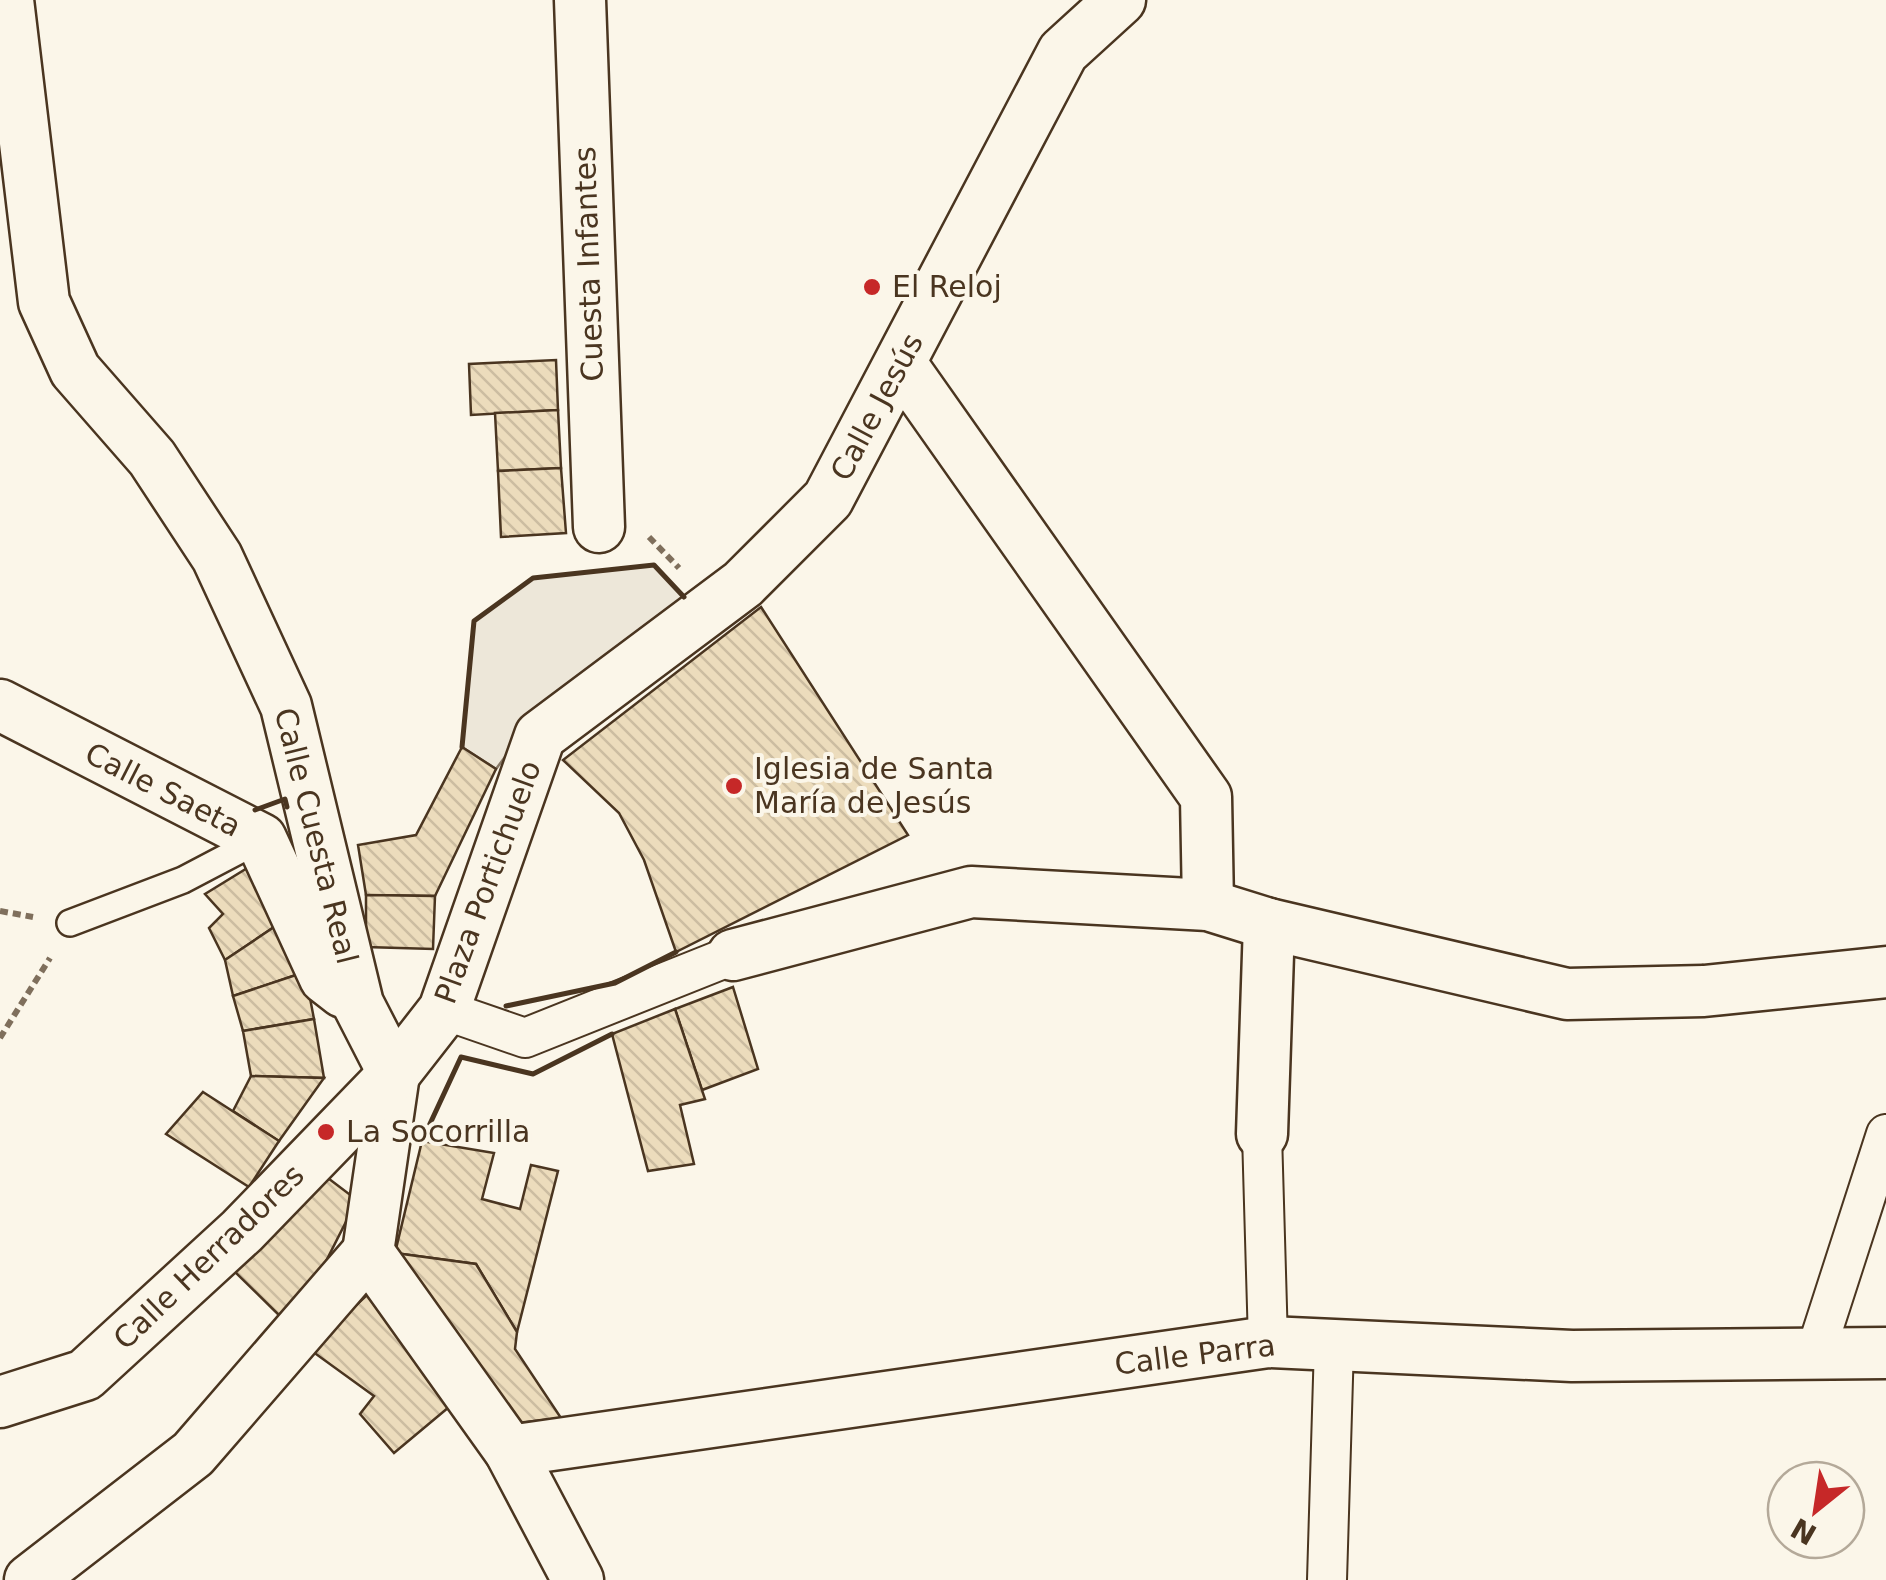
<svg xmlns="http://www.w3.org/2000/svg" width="1886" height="1580" viewBox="0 0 1886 1580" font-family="'DejaVu Sans',sans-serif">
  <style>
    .parking { fill: #ede7d9; stroke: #887966; stroke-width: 2.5 }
    .building { fill: url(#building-back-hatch); stroke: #4a3520; stroke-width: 2.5 }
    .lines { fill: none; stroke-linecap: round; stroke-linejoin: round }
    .service-casing { stroke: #4a3520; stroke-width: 30 }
    .pedestrian-casing { stroke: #4a3520; stroke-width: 42 }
    .minor-casing { stroke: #4a3520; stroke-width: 55 }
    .path { stroke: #7f6f5c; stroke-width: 6; stroke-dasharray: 8 5; stroke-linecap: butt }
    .service { stroke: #fbf6e9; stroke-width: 25 }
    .pedestrian { stroke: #fbf6e9; stroke-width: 38 }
    .minor { stroke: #fbf6e9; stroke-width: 50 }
    .wall { stroke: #4a3520; stroke-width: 5 }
    .poi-dot { fill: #c62828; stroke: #fbf6e9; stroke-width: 4 }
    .labels { text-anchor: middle; stroke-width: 8; stroke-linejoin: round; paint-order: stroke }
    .street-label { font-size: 30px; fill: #4a3520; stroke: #fbf6e9 }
    .poi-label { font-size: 30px; fill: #4a3520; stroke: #fbf6e9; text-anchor: start }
  </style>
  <defs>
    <pattern id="building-back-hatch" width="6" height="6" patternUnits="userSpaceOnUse" patternTransform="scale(2.5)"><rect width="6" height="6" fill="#ecdcbc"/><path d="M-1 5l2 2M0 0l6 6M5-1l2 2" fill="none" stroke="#ccbda1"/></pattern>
  </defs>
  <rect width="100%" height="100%" fill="#fbf6e9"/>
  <path class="parking" d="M654 565 684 597 548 699 496 769 462 747 474 621 533 578Z"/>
  <g class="building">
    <path d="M556 360 558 410 471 415 469 364Z"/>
    <path d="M558 410 561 468 498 471 495 413Z"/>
    <path d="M561 468 566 533 501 537 498 471Z"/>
    <path d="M761 607 908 835 676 952 644 860 619 813 563 760Z"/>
    <path d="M462 747 496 769 435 896 366 895 358 845 416 835Z"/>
    <path d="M249 867 283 921 225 960 209 928 223 914 205 894Z"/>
    <path d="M366 895 435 896 433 949 366 947Z"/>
    <path d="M283 921 305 972 233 996 225 960Z"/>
    <path d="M305 972 314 1019 243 1031 233 996Z"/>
    <path d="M733 987 758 1069 702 1090 675 1009Z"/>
    <path d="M675 1009 705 1099 680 1105 694 1164 648 1171 612 1034Z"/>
    <path d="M314 1019 324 1078 251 1076 243 1031Z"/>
    <path d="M251 1076 324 1078 279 1141 233 1111Z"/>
    <path d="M203 1092 279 1141 249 1187 166 1134Z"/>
    <path d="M422 1141 494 1153 482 1199 520 1209 531 1165 558 1171 517 1332 476 1264 395 1253Z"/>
    <path d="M316 1169 357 1200 317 1279 285 1321 231 1268Z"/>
    <path d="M395 1253 476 1264 517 1332 515 1349 561 1418 517 1423Z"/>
    <path d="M367 1295 449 1407 394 1453 360 1414 374 1396 309 1349Z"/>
  </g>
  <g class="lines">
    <g class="service-casing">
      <path id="service" d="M70 923 183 880 261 839"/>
    </g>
    <g class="pedestrian-casing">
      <g id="pedestrian">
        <path d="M444 1010 525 1038 733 955"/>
        <path d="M1262 1134 1268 1342"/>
        <path d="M1815 1354 1886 1134"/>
        <path d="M1327 1580 1334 1345"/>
      </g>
    </g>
    <g class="minor-casing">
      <g id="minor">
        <path d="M8 0 44 302 75 370 152 458 217 557 286 706 358 1004 394 1074"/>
        <path d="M580 0 599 527"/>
        <path d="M901 364 1206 797 1208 905"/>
        <path d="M0 705 261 839 325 978 343 992"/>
        <path d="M733 955 971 892 1208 905 1269 924 1567 994 1704 991 1886 972"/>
        <path d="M1262 1134 1269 924"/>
        <path d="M368 1252 510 1451 578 1580"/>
        <path d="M368 1252 394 1074"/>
        <path d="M0 1402 85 1375 242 1231 394 1074 444 1010 540 736 743 584 828 499 1063 52 1120 0"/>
        <path d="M510 1451 1268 1342 1572 1356 1886 1353"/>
        <path d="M30 1580 193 1454 368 1252"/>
      </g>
    </g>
    <g class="path">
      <path d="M649 537 679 568"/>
      <path d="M0 911 33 917"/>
      <path d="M0 1038 50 958"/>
    </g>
    <use href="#service" class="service"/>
    <use href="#pedestrian" class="pedestrian"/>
    <use href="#minor" class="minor"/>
    <g class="wall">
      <path d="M462 747 474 621 533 578 654 565 684 597"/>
      <path d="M255 810 285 799 287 807"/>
      <path d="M506 1006 615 983 676 952"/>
      <path d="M422 1141 461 1057 533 1074 612 1034"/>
    </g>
  </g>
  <g class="poi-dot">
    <circle cx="872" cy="287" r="10"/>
    <circle cx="734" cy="786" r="10"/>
    <circle cx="326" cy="1132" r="10"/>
  </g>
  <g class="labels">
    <g class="street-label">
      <text transform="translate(589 264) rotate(-92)" y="10">Cuesta Infantes</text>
      <text transform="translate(877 407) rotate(-62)" y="10">Calle Jesús</text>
      <text transform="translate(163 790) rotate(27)" y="10">Calle Saeta</text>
      <text transform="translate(316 836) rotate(76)" y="10">Calle Cuesta Real</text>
      <text transform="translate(488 882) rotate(-70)" y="10">Plaza Portichuelo</text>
      <text transform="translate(209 1257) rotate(-44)" y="10">Calle Herradores</text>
      <text transform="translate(1195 1355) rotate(-7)" y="10">Calle Parra</text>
    </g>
    <g class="poi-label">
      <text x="892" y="297">El Reloj</text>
      <text x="754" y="779">Iglesia de Santa<tspan x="754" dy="34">María de Jesús</tspan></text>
      <text x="346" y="1142">La Socorrilla</text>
    </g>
  </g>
  <g transform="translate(1816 1510) rotate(210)"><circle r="48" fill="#fbf6e9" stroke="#b4a999" stroke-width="2.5"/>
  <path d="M0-8L18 38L0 25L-18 38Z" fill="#c62828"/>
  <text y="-15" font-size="28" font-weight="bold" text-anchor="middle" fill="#4a3520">N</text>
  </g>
</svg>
